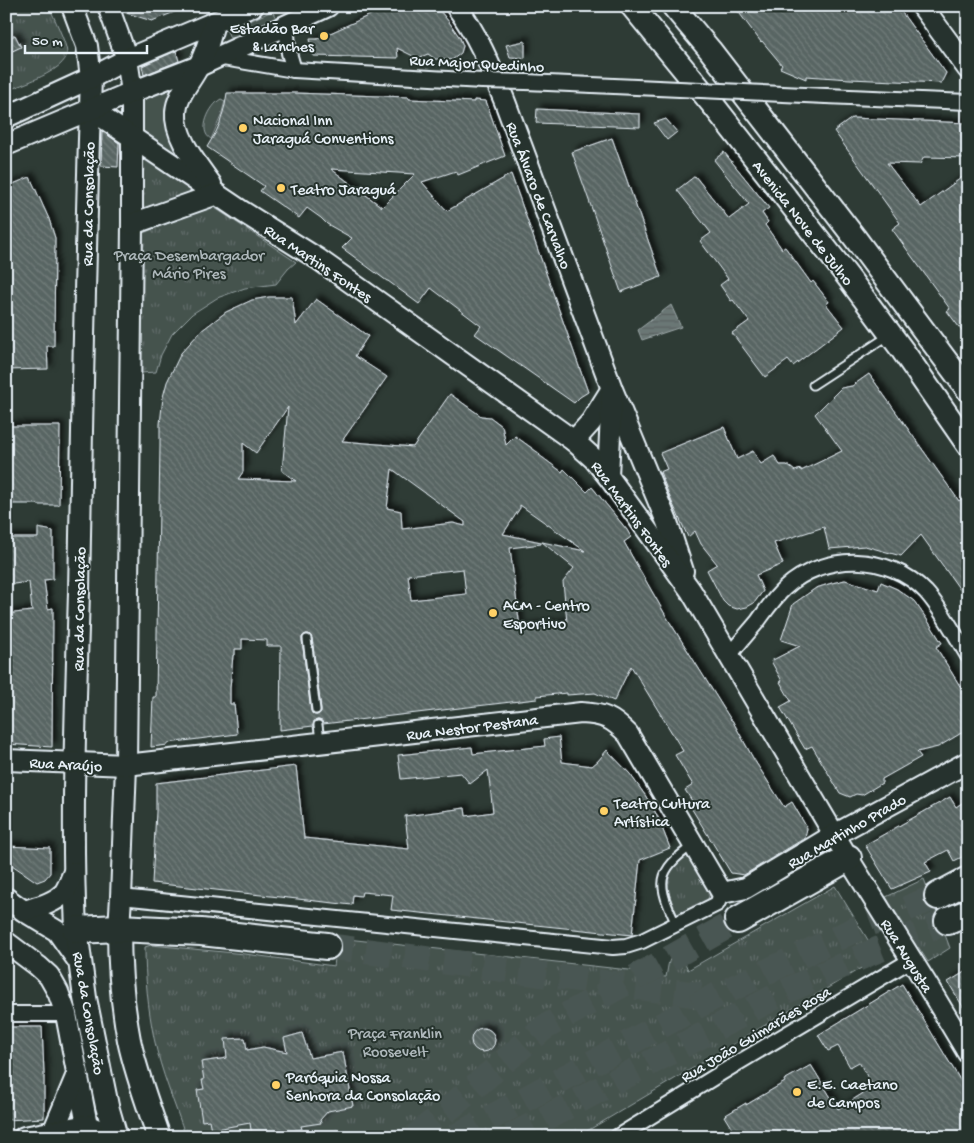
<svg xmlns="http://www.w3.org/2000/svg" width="974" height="1143" viewBox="0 0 974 1143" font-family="'Gochi Hand',sans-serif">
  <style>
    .green { fill: #45524e; stroke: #96a2a3 }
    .park { fill: url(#park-tufts); stroke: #96a2a3 }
    .water { fill: url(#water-rules); stroke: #9da8a9 }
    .building { fill: url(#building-back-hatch); stroke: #e8f1f8; fill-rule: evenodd; filter: url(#shadow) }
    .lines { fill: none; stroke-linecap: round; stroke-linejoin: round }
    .highway-tunnel { stroke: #4a5652; stroke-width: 26; stroke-dasharray: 26 13; stroke-linecap: butt }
    .lane-casing { stroke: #e8f1f8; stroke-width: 11 }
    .street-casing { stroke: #e8f1f8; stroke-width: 18 }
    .secondary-casing { stroke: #e8f1f8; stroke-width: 24 }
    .primary-casing { stroke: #e8f1f8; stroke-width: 26 }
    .highway-casing { stroke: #e8f1f8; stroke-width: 30 }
    .lane { stroke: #26332d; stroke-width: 7 }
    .street { stroke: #26332d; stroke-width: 14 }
    .secondary { stroke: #26332d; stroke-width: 20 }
    .primary { stroke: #26332d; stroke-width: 22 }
    .highway { stroke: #26332d; stroke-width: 26 }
    .street-bridge-casing { stroke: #e8f1f8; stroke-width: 18; stroke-linecap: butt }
    .street-bridge { stroke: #26332d; stroke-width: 14 }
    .poi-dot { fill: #ffd166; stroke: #26332d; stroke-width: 2 }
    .labels { text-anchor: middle; stroke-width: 4; stroke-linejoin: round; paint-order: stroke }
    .poi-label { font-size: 16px; fill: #e8f1f8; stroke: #26332d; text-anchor: start }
    .street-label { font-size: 16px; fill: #e8f1f8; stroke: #26332d }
    .park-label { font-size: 16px; fill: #afb9bc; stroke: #26332d }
  </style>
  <defs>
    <pattern id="park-tufts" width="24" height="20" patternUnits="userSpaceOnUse" patternTransform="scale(1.25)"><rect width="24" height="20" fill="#45524e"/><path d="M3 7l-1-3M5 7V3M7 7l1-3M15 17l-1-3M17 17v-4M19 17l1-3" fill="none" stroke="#606b68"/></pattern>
    <pattern id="water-rules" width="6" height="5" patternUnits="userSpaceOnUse" patternTransform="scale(1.25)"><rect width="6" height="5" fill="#6b7775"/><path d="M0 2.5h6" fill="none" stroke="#586060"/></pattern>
    <pattern id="building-back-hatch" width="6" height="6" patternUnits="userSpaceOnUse" patternTransform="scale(1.25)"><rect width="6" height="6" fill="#596563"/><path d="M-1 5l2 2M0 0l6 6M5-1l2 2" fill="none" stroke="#717c7a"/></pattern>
    <filter id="shadow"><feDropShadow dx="4.5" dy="-4.5" stdDeviation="2.5" flood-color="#0009"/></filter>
  </defs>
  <rect width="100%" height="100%" fill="#2e3b35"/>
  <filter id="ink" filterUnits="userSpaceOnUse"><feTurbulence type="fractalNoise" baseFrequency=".02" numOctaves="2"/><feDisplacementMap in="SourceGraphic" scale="10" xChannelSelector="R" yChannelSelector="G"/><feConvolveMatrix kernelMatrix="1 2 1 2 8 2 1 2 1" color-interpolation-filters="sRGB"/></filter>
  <g filter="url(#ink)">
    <g class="green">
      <path d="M272 11 276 18 230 38 227 31Z"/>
      <path d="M174 87C160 115 166 130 179 156L142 131V99Z"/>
      <path d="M221 99 225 101 221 116 211 139C197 131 210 105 221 99Z"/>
    </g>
    <g class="park">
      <path d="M6 6H49C53 16 67 44 67 53 66 71 20 85 6 91Z"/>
      <path d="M141 150 198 194 143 212Z"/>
      <path d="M212 206 296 262 288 269 276 284 245 288 217 298 192 314 172 334 161 355 156 372 141 373 143 233Z"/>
      <path d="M688 855 710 894 707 901 678 916C672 903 664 887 671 872 674 865 681 860 688 855Z"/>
      <path d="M924 879 950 948 928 962 886 897Z"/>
      <path d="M835 886 876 953V957L873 961 577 1137H186C175 1104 161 1072 154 1038 148 1009 145 977 145 947L151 945 245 954 334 966 338 938 638 971 637 975 666 977C669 963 667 959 679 949L688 970Z"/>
    </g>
    <path class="water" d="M671 305 681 327 642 340 638 330Z"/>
    <g class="building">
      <path d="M121 6H187V7L152 21 123 12Z"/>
      <path d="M390 6H436L449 22 460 38 463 46 461 53 452 60 435 59 428 54 418 58 415 57 397 48 398 58 313 56 310 39H317Z"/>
      <path d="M734 6H897L946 73 941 83 850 79 806 76V79L780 68 782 65 762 41 761 42Z"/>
      <path d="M15 35 21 47 6 54V40Z"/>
      <path d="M525 41V58L510 57 506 45Z"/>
      <path d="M176 51 179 61 144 75 142 66Z"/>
      <path d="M227 93H294L409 97V99L474 102V100L486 101 505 156 458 175 456 171 422 182 447 211 511 174 588 392 580 397 574 403 475 334 481 326 431 288 419 304 388 281H387L342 248 352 238 327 224 321 218 307 208 299 218 260 191 264 186 207 147 216 132 220 123 225 105ZM331 169 415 174 382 207Z"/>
      <path d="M537 109 640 114V127L536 123Z"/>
      <path d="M852 118 968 123V158L924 157 920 164 887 163 921 207 968 173V339L947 311 950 309 892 229 900 223 834 131Z"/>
      <path d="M666 119 677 132 667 140 654 123Z"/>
      <path d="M102 131 119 143 118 167 101 166Z"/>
      <path d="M612 138 661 277 621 292 572 152Z"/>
      <path d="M724 152 769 208 762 213 768 222 765 225 782 249 785 247 811 283 813 281 829 302 826 304 844 327 793 366 788 360 765 377 732 333 749 321 733 300 731 301 720 285 728 279 700 241 711 233 677 190 695 176 729 219 749 204 714 160Z"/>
      <path d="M30 177 49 219 55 238 54 346H47L48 369 6 370V187Z"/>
      <path d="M269 297H292L296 325 316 299 368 336 355 356 387 377 342 441 413 447 450 394 481 416 490 417 502 426 506 445 515 436 540 454 539 455 562 472 564 469 587 492 592 487 627 530 631 537 624 542 634 560 666 616 731 720H732L753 758 784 807 792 802 807 828 805 838 744 875 731 873 690 806 694 804 685 790 693 785 675 755 683 751 631 666 614 701 595 693 567 695V693L537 696V699L528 700 323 724 322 721 318 720 314 721 313 726 280 730 281 646H267V640L242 639V649H235V655H233L230 688V704H234L237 734 168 743V745L151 747 153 697H156L160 445V424L163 397 167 382 181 353 201 331 226 312 252 300ZM288 407 282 471 296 481 238 479 243 472V443L256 453ZM392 469 465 522V526L453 523 402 529 401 511 387 508ZM520 505 585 551 542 542 574 568 563 582 567 622 520 628 510 548 541 544V542L503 534 520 508ZM463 569 466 594 411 600 408 575ZM306 634H309L312 638 321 709V712L317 715H314L311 711 302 640V637Z"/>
      <path d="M869 374 959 501 968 494V601L921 535 901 556 865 546 829 549 824 527 774 543 783 564 756 575 763 591 754 603 747 607 737 609 728 606 723 601 707 570 717 564 701 544 695 531 688 537 671 500 660 472 667 469 660 453 724 427 737 459 753 451 761 464 774 456 780 465H787L795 471 801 469V471L842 451 815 414 841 388 852 386Z"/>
      <path d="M6 426H60L59 505H38V504H6Z"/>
      <path d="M38 528 53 531V579L44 580 48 609 53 608 52 747 6 744V614L32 611 29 582 6 585V538H38Z"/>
      <path d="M845 580 878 590 881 582 897 589 914 601 926 618 942 643 936 647 963 691 961 692 968 703V729L938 747 917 752 921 757 882 779V783L862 795 856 794 850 797 840 793 812 746 805 749 780 707 791 701 780 682 782 681 771 661 800 646 781 640 793 604 816 588 832 583Z"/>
      <path d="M559 737 562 762 592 766 598 761 607 750 630 774 645 795 657 815 670 848 640 860 632 935 391 910 393 895 362 892 361 896 353 895 352 905 152 883 156 812V783L296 766 304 838 409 849 405 816 465 808 466 816 493 812 488 770 470 784 461 773 401 779 398 755 472 747 473 754 545 746 544 739Z"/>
      <path d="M950 797 956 807 968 799V854L954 861 948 850 925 862 931 872 892 889 865 845Z"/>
      <path d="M6 846 50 848V873L45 879 37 882 6 861Z"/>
      <path d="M968 970V1015L948 982Z"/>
      <path d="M902 984 968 1093V1137H737L724 1116 746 1103V1105L785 1082 784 1080 811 1065 838 1109 873 1087 859 1062 850 1067 838 1046 828 1051 818 1035Z"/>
      <path d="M6 1027H42L44 1073V1118L6 1120Z"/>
      <circle cx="483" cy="1040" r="12"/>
      <path d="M302 1033 310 1058 343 1052 353 1106 328 1111 320 1120 321 1123 301 1126 302 1129 286 1132 283 1137H271L270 1134 252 1137 250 1123 211 1130 209 1120 202 1121 197 1090 204 1089 202 1080H204L201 1062 227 1058 225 1039 245 1038 247 1050 263 1047 287 1052 284 1038Z"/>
    </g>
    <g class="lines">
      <g class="highway-tunnel">
        <path d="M327 946 714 997"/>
        <path d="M415 1137 545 1027 651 969 738 920"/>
        <path d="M455 1137 714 997 858 928 938 896"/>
        <path d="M510 1137 784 992 870 953 948 921"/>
      </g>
      <g class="lane-casing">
        <g id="lane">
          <path d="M813 385 888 336"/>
          <path d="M307 639 316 710"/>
          <path d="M318 725 320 740"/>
          <path d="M676 924C657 884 655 872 693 845"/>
        </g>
      </g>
      <g class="street-casing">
        <g id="street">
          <path d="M286 26 289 53 294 70"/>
          <path d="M217 57 294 70 482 81"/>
          <path d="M526 82 658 88"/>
          <path d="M826 96 968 102"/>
          <path d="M729 656C738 644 748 633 758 621 766 610 774 598 785 588 824 552 889 553 926 592 943 611 955 635 968 656"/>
          <path d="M121 897 613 947 626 946 642 941 717 904 722 893"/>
          <path d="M6 1014H66"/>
          <path d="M617 1137 721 1073 911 960"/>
        </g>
      </g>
      <g class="secondary-casing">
        <g id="secondary">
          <path d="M72 6 87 46 91 78C85 249 82 420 79 592 76 704 71 817 76 930"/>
          <path d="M108 6 127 59 132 92V224L126 765 121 897 119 928"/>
          <path d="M456 6C478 35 491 68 505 102L612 389 667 522 683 571"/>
          <path d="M922 6 968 69"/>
          <path d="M90 109 243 212 318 259 574 441 594 459 608 476 691 591 848 858 926 983 968 1053"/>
          <path d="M6 117 91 78 127 59 253 6"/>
          <path d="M6 145 132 92 199 66 328 6"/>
          <path d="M211 184C197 164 174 137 176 112 177 95 191 81 198 67 206 53 210 38 214 23"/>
          <path d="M132 224 217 194"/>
          <path d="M574 441 591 422 611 390"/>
          <path d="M608 476 612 393"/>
          <path d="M6 760 126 765 581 713C604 714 612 718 628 734L722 893 746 888 834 835 968 762"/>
          <path d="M6 898 24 911 57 931 81 965"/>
          <path d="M24 911C37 907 53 904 64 893 68 888 71 878 74 872"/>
          <path d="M6 942 38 966 49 976 58 992 66 1014 87 1125 94 1137"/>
          <path d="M53 1132 78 1072"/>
          <path d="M24 1137 87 1125 100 1131"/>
        </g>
      </g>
      <g class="primary-casing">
        <g id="primary">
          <path d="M632 6 714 106 848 277 903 351 968 445"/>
          <path d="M673 6 710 50 855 238 968 390"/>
          <path d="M119 928C119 966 122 1003 129 1040 136 1073 148 1105 159 1137"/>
          <path d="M76 930 85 998 107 1106 116 1137"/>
        </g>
      </g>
      <g class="highway-casing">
        <g id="highway">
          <path d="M938 896 968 880"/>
          <path d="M738 920 848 858"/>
          <path d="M948 921 968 913"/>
          <path d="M76 930 119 928 201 932 327 946"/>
        </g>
      </g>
      <use href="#lane" class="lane"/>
      <use href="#street" class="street"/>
      <use href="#secondary" class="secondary"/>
      <use href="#primary" class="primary"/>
      <use href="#highway" class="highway"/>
      <g class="street-bridge-casing">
        <g id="street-bridge">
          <path d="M482 81 526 82"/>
          <path d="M658 88 826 96"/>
        </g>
      </g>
      <use href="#street-bridge" class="street-bridge"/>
    </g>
  </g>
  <g class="poi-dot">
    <circle cx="324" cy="36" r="5"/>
    <circle cx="243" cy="128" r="5"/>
    <circle cx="281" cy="188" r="5"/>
    <circle cx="493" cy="613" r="5"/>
    <circle cx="604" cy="811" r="5"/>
    <circle cx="276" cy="1085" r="5"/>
    <circle cx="797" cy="1092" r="5"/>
  </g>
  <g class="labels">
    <g class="poi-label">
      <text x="314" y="33" text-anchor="end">Estadão Bar<tspan x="314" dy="18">&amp; Lanches</tspan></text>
      <text x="253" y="125">Nacional Inn<tspan x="253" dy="18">Jaraguá Conventions</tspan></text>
      <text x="291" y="194">Teatro Jaraguá</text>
      <text x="503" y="610">ACM - Centro<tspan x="503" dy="18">Esportivo</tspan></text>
      <text x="614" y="808">Teatro Cultura<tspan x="614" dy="18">Artística</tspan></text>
      <text x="286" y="1082">Paróquia Nossa<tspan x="286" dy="18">Senhora da Consolação</tspan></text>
      <text x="807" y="1089">E.E. Caetano<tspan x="807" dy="18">de Campos</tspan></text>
    </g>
    <g class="street-label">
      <text transform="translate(477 62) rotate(3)" y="6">Rua Major Quedinho</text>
      <text transform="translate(540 195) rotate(69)" y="6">Rua Álvaro de Carvalho</text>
      <text transform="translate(87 204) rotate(-89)" y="6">Rua da Consolação</text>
      <text transform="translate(804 222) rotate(52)" y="6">Avenida Nove de Julho</text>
      <text transform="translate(319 262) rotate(34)" y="6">Rua Martins Fontes</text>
      <text transform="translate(633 513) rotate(54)" y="6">Rua Martins Fontes</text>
      <text transform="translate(78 609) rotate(-89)" y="6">Rua da Consolação</text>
      <text transform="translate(472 726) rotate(-7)" y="6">Rua Nestor Pestana</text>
      <text transform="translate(66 763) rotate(3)" y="6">Rua Araújo</text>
      <text transform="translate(846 830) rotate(-30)" y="6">Rua Martinho Prado</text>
      <text transform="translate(908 955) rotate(58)" y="6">Rua Augusta</text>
      <text transform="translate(90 1013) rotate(80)" y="6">Rua da Consolação</text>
      <text transform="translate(755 1033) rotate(-31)" y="6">Rua João Guimarães Rosa</text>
    </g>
    <g class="park-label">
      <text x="189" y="260">Praça Desembargador<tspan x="189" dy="18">Mário Pires</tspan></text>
      <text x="395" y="1038">Praça Franklin<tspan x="395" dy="18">Roosevelt</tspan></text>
    </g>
  </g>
  <rect width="974" height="1143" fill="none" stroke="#26332d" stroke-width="25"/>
  <rect x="12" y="12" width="949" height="1118" fill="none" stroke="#e8f1f8" stroke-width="2" filter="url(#ink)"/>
  <path d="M25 45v8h122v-8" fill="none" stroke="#e8f1f8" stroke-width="2.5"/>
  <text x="32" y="45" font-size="15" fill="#e8f1f8" stroke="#26332d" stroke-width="4" paint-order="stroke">50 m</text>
</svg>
